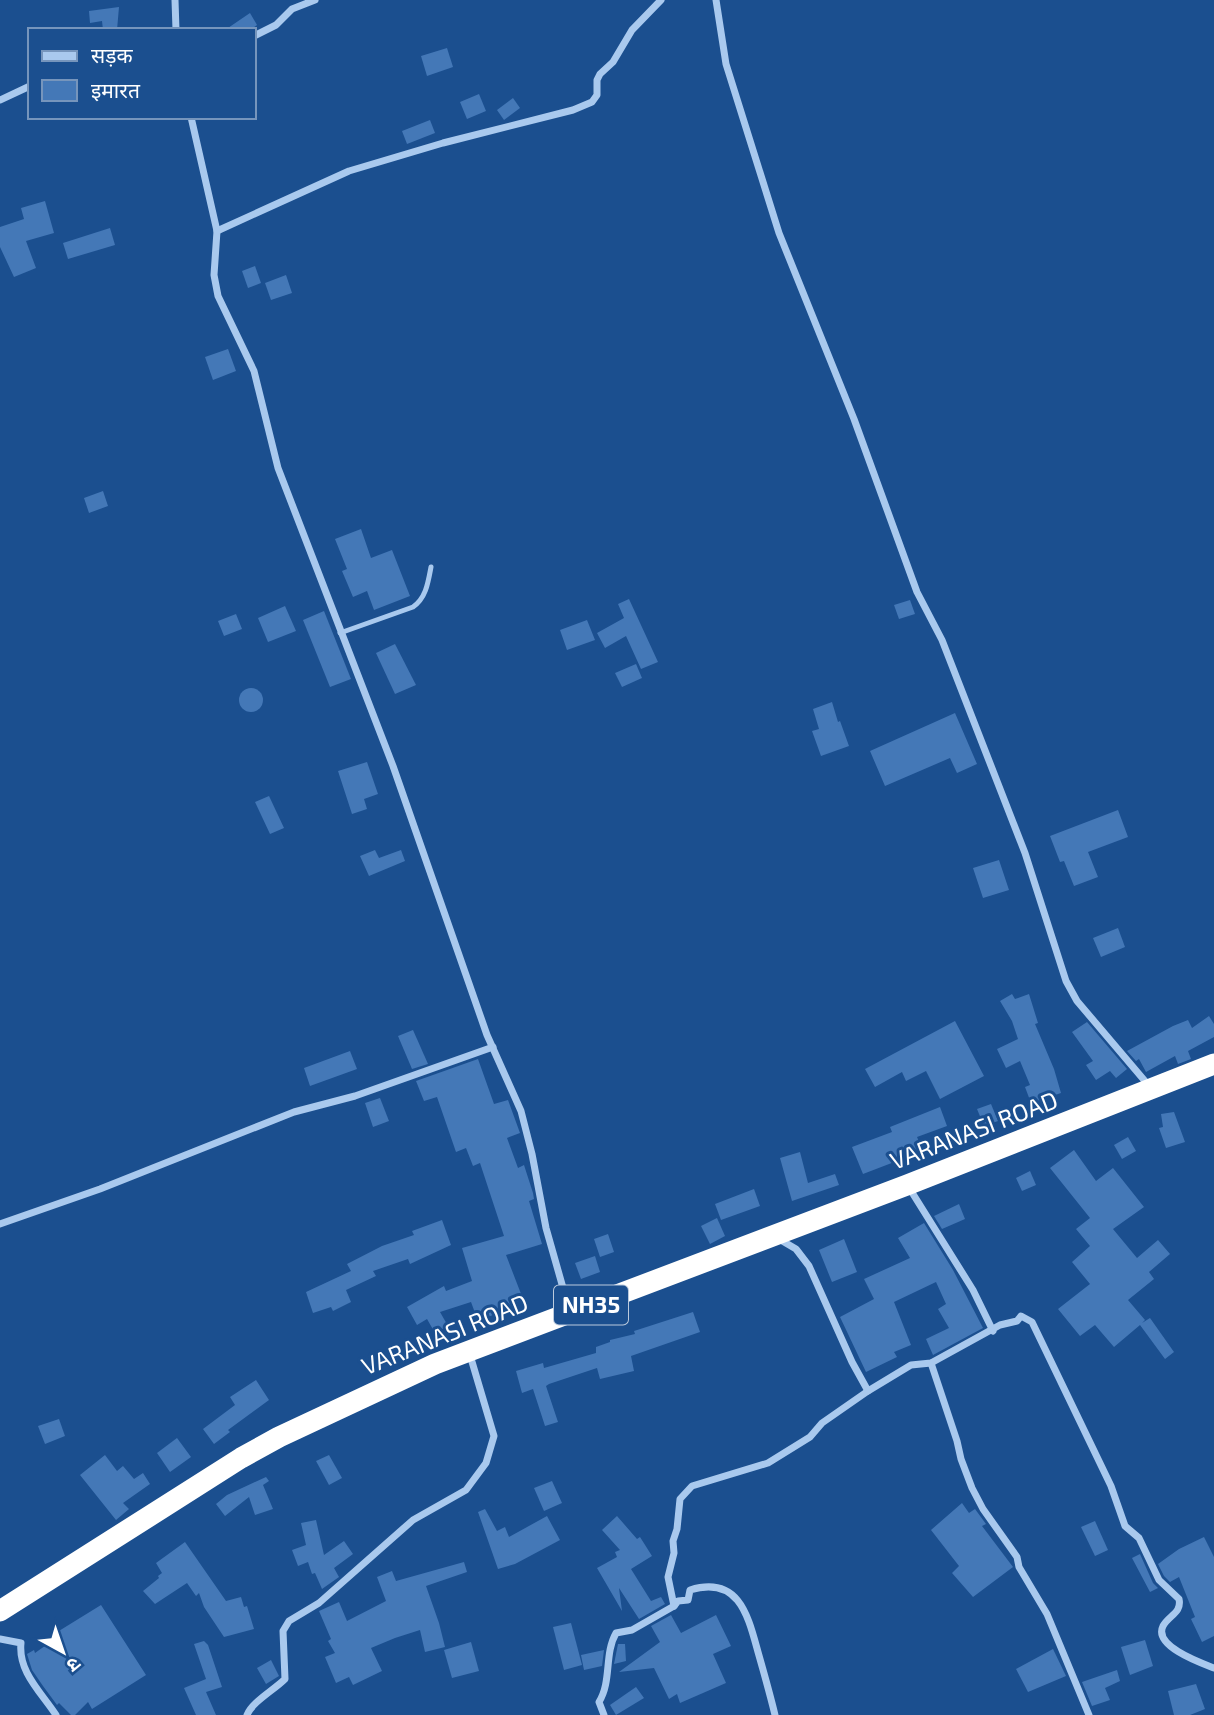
<svg xmlns="http://www.w3.org/2000/svg" width="1214" height="1715" viewBox="0 0 1214 1715" font-family="'Exo 2','Noto Sans Devanagari',sans-serif">
  <style>
    .building { fill: #4478b7 }
    .lines { fill: none; stroke-linecap: round; stroke-linejoin: round }
    .lane { stroke: #a9c9ee; stroke-width: 5 }
    .street { stroke: #a9c9ee; stroke-width: 7 }
    .highway { stroke: #fff; stroke-width: 21 }
    .labels { text-anchor: middle; stroke-width: 6; stroke-linejoin: round; paint-order: stroke }
    .shield { fill: #1b4f8f; stroke: #bbcadd; stroke-width: 2 }
    .shield-label { font-size: 23px; font-weight: bold; fill: #fff }
    .street-label { font-size: 24px; fill: #fff; stroke: #1b4f8f }
  </style>
  <rect width="100%" height="100%" fill="#1b4f8f"/>
  <g class="building">
    <path d="M119 7 117 30H103L102 21 90 23 89 11Z"/>
    <path d="M250 13 257 25 250 30H225Z"/>
    <path d="M447 48 453 67 427 76 421 56Z"/>
    <path d="M479 94 486 111 467 119 460 102Z"/>
    <path d="M513 98 520 108 504 120 497 110Z"/>
    <path d="M430 120 435 133 407 144 402 131Z"/>
    <path d="M45 201 54 233 26 241 36 268 14 277 0 247V227L24 219 21 208Z"/>
    <path d="M110 228 115 245 68 259 63 243Z"/>
    <path d="M255 266 261 283 248 288 242 271Z"/>
    <path d="M286 275 292 293 271 300 265 283Z"/>
    <path d="M228 349 236 371 213 380 205 357Z"/>
    <path d="M103 491 108 506 89 513 84 498Z"/>
    <path d="M361 529 371 558 392 550 410 596 374 610 367 591 353 597 342 571 347 569 335 539Z"/>
    <path d="M629 599 658 662 641 669 626 636 605 648 597 633 624 618 618 604Z"/>
    <path d="M910 600 915 614 899 619 894 605Z"/>
    <path d="M285 606 296 631 268 642 258 618Z"/>
    <path d="M324 611 351 679 330 687 303 620Z"/>
    <path d="M236 614 242 629 224 636 218 621Z"/>
    <path d="M587 620 595 640 567 650 560 630Z"/>
    <path d="M395 644 416 685 395 694 376 653Z"/>
    <path d="M636 664 642 678 622 687 615 673Z"/>
    <circle cx="251" cy="700" r="12"/>
    <path d="M832 702 838 722 840 721 849 746 821 756 812 731 819 729 813 709Z"/>
    <path d="M955 713 977 764 957 773 950 758 885 786 870 751Z"/>
    <path d="M367 762 378 794 364 799 367 809 352 814 338 771Z"/>
    <path d="M269 796 284 828 270 834 255 802Z"/>
    <path d="M1118 810 1128 837 1088 852 1098 877 1074 886 1064 861 1060 862 1050 836Z"/>
    <path d="M375 850 379 858 401 850 405 861 369 876 360 856Z"/>
    <path d="M999 860 1009 890 983 898 973 868Z"/>
    <path d="M1118 928 1125 947 1101 957 1093 938Z"/>
    <path d="M1012 994 1015 999 1029 994 1038 1023 1035 1024 1054 1069 1061 1093 1031 1103 1025 1087 1030 1085 1020 1061 1006 1068 997 1049 1018 1039 1012 1021 1000 1001Z"/>
    <path d="M1209 1016 1214 1024V1037L1188 1051 1191 1059 1178 1064 1175 1056 1146 1072 1139 1059 1136 1061 1127 1051 1173 1026 1188 1020 1192 1028Z"/>
    <path d="M955 1021 984 1076 940 1099 926 1071 906 1081 902 1072 875 1087 865 1069Z"/>
    <path d="M1087 1022 1127 1069 1116 1078 1110 1071 1096 1080 1086 1065 1093 1061 1072 1032Z"/>
    <path d="M413 1030 428 1064 412 1069 398 1036Z"/>
    <path d="M350 1051 357 1069 310 1086 304 1068Z"/>
    <path d="M478 1059 494 1104 508 1100 520 1133 507 1138 518 1168 524 1165 533 1193 534 1199 529 1201 542 1244 506 1255 523 1299 514 1303 515 1306 478 1321 471 1302 440 1312 448 1326 435 1333 427 1319 417 1325 407 1307 444 1286 446 1291 472 1281 462 1248 504 1236 480 1163 473 1166 466 1148 456 1152 437 1097 424 1101 416 1081Z"/>
    <path d="M380 1098 389 1121 373 1127 365 1103Z"/>
    <path d="M991 1104 998 1121 984 1126 977 1109Z"/>
    <path d="M940 1107 947 1126 917 1137 923 1151 863 1174 852 1147 892 1132 890 1127Z"/>
    <path d="M1174 1112 1185 1142 1166 1148 1159 1128 1163 1127 1161 1114Z"/>
    <path d="M1128 1137 1136 1151 1122 1159 1114 1145Z"/>
    <path d="M1074 1150 1096 1181 1113 1168 1144 1207 1113 1229 1137 1258 1158 1240 1170 1254 1149 1272 1154 1279 1128 1300 1145 1320 1142 1323 1150 1318 1174 1352 1165 1359 1140 1325 1114 1347 1095 1325 1080 1336 1058 1309 1090 1284 1072 1262 1090 1246 1076 1229 1090 1218 1050 1168Z"/>
    <path d="M800 1152 808 1183 835 1174 839 1185 792 1201 780 1158Z"/>
    <path d="M1030 1171 1036 1185 1022 1191 1016 1178Z"/>
    <path d="M754 1189 760 1206 721 1220 715 1204Z"/>
    <path d="M959 1204 965 1219 942 1229 934 1216Z"/>
    <path d="M717 1218 725 1236 710 1244 701 1226Z"/>
    <path d="M442 1220 451 1245 410 1264 408 1259 373 1271 376 1276 346 1290 351 1302 333 1311 331 1307 313 1313 306 1292 351 1271 347 1264 382 1246 414 1235 412 1231Z"/>
    <path d="M924 1223 953 1270 983 1328 933 1355 926 1339 949 1328 938 1309 946 1304 936 1282 894 1302 911 1345 894 1352 897 1357 866 1372 840 1317 874 1299 864 1279 910 1258 898 1238Z"/>
    <path d="M608 1234 614 1252 600 1257 594 1239Z"/>
    <path d="M844 1239 857 1272 832 1282 819 1250Z"/>
    <path d="M595 1256 600 1272 581 1279 575 1263Z"/>
    <path d="M693 1312 700 1332 631 1356 634 1371 600 1379 597 1368 549 1384 546 1386 558 1422 545 1426 533 1389 522 1393 516 1371 543 1363 544 1368 596 1353V1347L610 1342V1340L635 1334 634 1331Z"/>
    <path d="M256 1380 269 1400 228 1430 230 1432 214 1444 203 1429 235 1405 230 1397Z"/>
    <path d="M59 1419 65 1436 45 1444 38 1426Z"/>
    <path d="M177 1438 191 1457 170 1472 157 1453Z"/>
    <path d="M105 1455 117 1471 123 1466 134 1479 143 1473 150 1484 123 1503 129 1509 116 1520 80 1475Z"/>
    <path d="M329 1455 342 1478 329 1485 316 1461Z"/>
    <path d="M266 1477 269 1481 263 1485 273 1509 255 1515 249 1497 225 1516 216 1504 227 1495Z"/>
    <path d="M552 1481 562 1503 544 1511 534 1488Z"/>
    <path d="M962 1503 969 1513 975 1509 986 1524 982 1526 1013 1567 973 1597 952 1573 959 1566 931 1530Z"/>
    <path d="M485 1509 497 1531 505 1527 509 1537 547 1516 560 1540 515 1564 498 1569 478 1512Z"/>
    <path d="M617 1516 637 1539 640 1537 652 1556 631 1569 651 1601 661 1597 665 1604 639 1619 619 1588 622 1611 597 1568 617 1557 615 1552 620 1550 602 1530Z"/>
    <path d="M316 1520 324 1555 344 1541 353 1554 334 1568 339 1577 322 1589 315 1573 312 1574 308 1562 298 1566 292 1550 306 1545 301 1523Z"/>
    <path d="M1095 1521 1108 1550 1095 1556 1081 1527Z"/>
    <path d="M1204 1537 1214 1557V1636L1202 1642 1191 1619 1195 1617 1179 1577 1170 1582 1164 1576 1158 1564 1179 1549Z"/>
    <path d="M185 1542 226 1601 241 1597 244 1607 247 1606 254 1629 224 1637 204 1607 199 1593 196 1596 187 1583 155 1604 143 1591 159 1578 158 1576 162 1573 156 1563Z"/>
    <path d="M1140 1554 1153 1583 1158 1588 1150 1592 1132 1558Z"/>
    <path d="M464 1562 467 1572 426 1586 439 1623 445 1647 425 1652 420 1630 395 1638 371 1648 382 1671 353 1685 349 1677 336 1683 325 1657 335 1653 328 1641 331 1639 319 1611 339 1602 347 1621 386 1601 377 1577 392 1571 396 1581Z"/>
    <path d="M101 1605 146 1675 92 1709 88 1702 75 1715H71L59 1703 57 1705 43 1686 32 1670 27 1654 34 1650 35 1653 56 1638 54 1634Z"/>
    <path d="M671 1615 681 1633 716 1615 731 1646 713 1654 726 1683 680 1703 677 1694 669 1699 654 1668 619 1672 660 1642 651 1626Z"/>
    <path d="M571 1623 582 1665 564 1670 553 1627Z"/>
    <path d="M1145 1640 1153 1666 1130 1675 1121 1647Z"/>
    <path d="M204 1641 208 1645 222 1687 206 1692 216 1715H196L184 1688 206 1679 194 1644Z"/>
    <path d="M471 1642 479 1671 452 1678 444 1650Z"/>
    <path d="M618 1644H625L626 1661 614 1664Z"/>
    <path d="M1053 1649 1066 1676 1028 1692 1016 1669Z"/>
    <path d="M604 1650 602 1666 584 1670 581 1655Z"/>
    <path d="M271 1660 279 1676 266 1684 257 1668Z"/>
    <path d="M1117 1670 1120 1681 1105 1688 1110 1700 1092 1706 1082 1682Z"/>
    <path d="M1196 1684 1205 1709 1190 1715H1174L1168 1691Z"/>
    <path d="M636 1687 644 1698 616 1715 610 1705Z"/>
  </g>
  <g class="lines">
    <path class="lane" d="M340 633 413 607C426 598 428 583 431 567"/>
    <g class="street">
      <path d="M175 0 176 30"/>
      <path d="M716 0 726 64 779 233 854 419 917 592 942 640 1025 853 1066 981 1077 1001 1150 1087"/>
      <path d="M254 36 276 25 292 9 315 0"/>
      <path d="M0 100 30 86"/>
      <path d="M191 117 217 231 214 275 218 296 254 371 278 468 393 766 487 1035 521 1111 532 1154 546 1228 569 1309"/>
      <path d="M217 231 349 171 443 143 573 110 592 102 597 95V80L600 74 613 62 632 30 661 0"/>
      <path d="M908 1186 973 1290 993 1331"/>
      <path d="M0 1224 100 1189 294 1112 355 1096 493 1047"/>
      <path d="M779 1239 796 1249 809 1266 852 1362 868 1391"/>
      <path d="M931 1363 957 1441 961 1459 972 1488 983 1509 1017 1557 1019 1567 1047 1614 1089 1715"/>
      <path d="M0 1639 21 1643C18 1672 41 1692 56 1715"/>
      <path d="M247 1715C252 1702 274 1690 285 1679L283 1631 289 1621 319 1603 413 1520 466 1490 486 1463 494 1436 470 1355"/>
      <path d="M604 1715 599 1702C612 1681 604 1654 616 1633L632 1630 674 1606"/>
      <path d="M775 1715C770 1694 764 1673 758 1652 748 1616 739 1575 690 1590L688 1600 678 1601 674 1606 668 1577 674 1553 673 1541 677 1529 680 1499 692 1486 768 1463 810 1437 822 1423 868 1391 911 1365 931 1363 1000 1325 1017 1321 1021 1316 1032 1322 1111 1486 1125 1526 1139 1538 1159 1580 1179 1599C1182 1613 1169 1615 1163 1626 1153 1646 1201 1663 1214 1668"/>
    </g>
    <path class="highway" d="M0 1611 241 1458 279 1437 435 1364 907 1185 1214 1064"/>
  </g>
  <g class="labels">
    <rect class="shield" x="554" y="1285.5" width="74" height="39" rx="5"/>
    <g class="shield-label">
      <text x="591" y="1313">NH35</text>
    </g>
    <g class="street-label">
      <text transform="translate(974 1131) rotate(-21)" y="8">VARANASI ROAD</text>
      <text transform="translate(445 1335) rotate(-22)" y="8">VARANASI ROAD</text>
    </g>
  </g>
  <rect x="28" y="28" width="228" height="91" fill="#1b4f8f" stroke="#7695bc" stroke-width="2"/>
  <rect x="42" y="51" width="35" height="10" fill="#a9c9ee" stroke="#7695bc" stroke-width="2"/>
  <text x="91" y="63" font-size="21" fill="#ffffff">सड़क</text>
  <rect x="42" y="80" width="35" height="21" fill="#4478b7" stroke="#7695bc" stroke-width="2"/>
  <text x="91" y="98" font-size="21" fill="#ffffff">इमारत</text>
  <g transform="translate(63 1652) rotate(140)" stroke="#1b4f8f" stroke-width="5" paint-order="stroke">
  <path d="M0-5L12 26L0 18L-12 26Z" fill="#ffffff"/>
  <text y="-10" font-size="19" font-weight="bold" text-anchor="middle" fill="#ffffff">उ</text>
  </g>
</svg>
